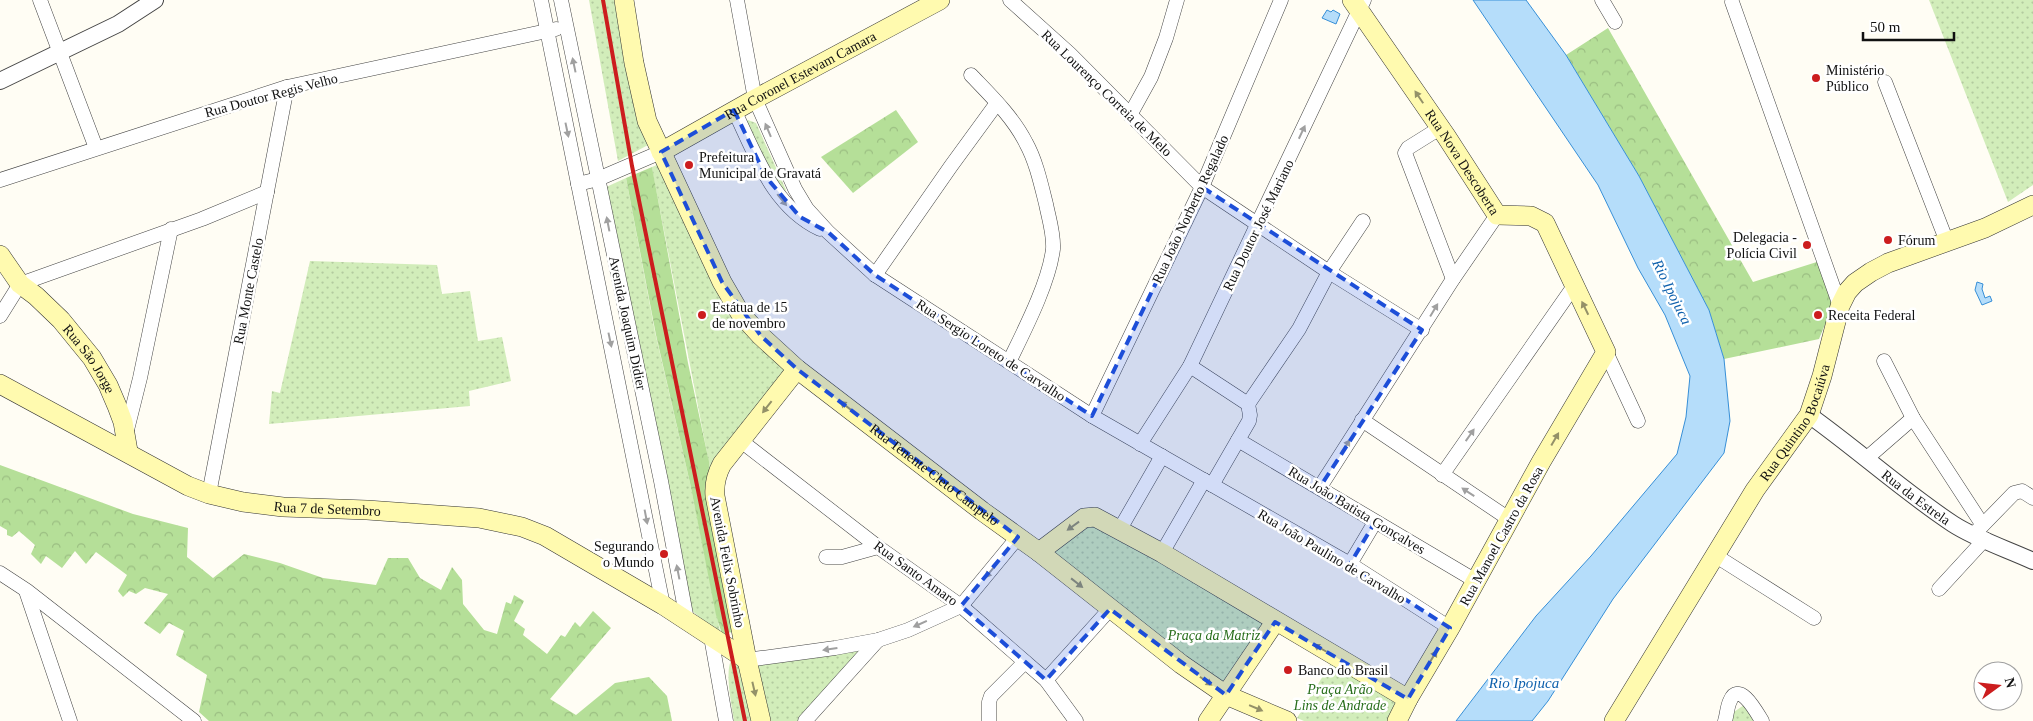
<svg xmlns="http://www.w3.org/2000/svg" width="2033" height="721" viewBox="0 0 2033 721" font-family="'Times New Roman',serif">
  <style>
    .green { fill: url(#green-dots) }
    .forest { fill: url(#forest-crowns) }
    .water { fill: #b5ddfa; stroke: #378fd7 }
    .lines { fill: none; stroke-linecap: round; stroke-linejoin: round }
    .minor-casing { stroke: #444; stroke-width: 15 }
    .tertiary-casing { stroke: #444; stroke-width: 18 }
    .secondary-casing { stroke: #333; stroke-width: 20 }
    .minor { stroke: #fff; stroke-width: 14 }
    .tertiary { stroke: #fff; stroke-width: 16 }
    .secondary { stroke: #fffaaf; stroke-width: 19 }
    .rail { stroke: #cc1d1e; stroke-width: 4 }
    .oneway { fill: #a0a0a0 }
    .oneway2 { fill: #949168 }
    .marked { fill: #1d4ed8; fill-opacity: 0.2; stroke: #1d4ed8; stroke-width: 4; stroke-dasharray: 10 6; stroke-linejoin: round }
    .poi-dot { fill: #cc1d1e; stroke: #fff; stroke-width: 2 }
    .labels { text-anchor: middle; stroke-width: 5; stroke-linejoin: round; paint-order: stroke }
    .poi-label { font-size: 14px; fill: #111; stroke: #fff; text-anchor: start }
    .street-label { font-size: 14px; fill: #111; stroke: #fff }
    .park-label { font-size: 14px; font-style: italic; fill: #286e1b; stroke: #fff }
    .water-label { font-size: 15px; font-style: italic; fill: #0f61ad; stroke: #fff }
  </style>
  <defs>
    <pattern id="green-dots" width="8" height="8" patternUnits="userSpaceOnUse" patternTransform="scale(1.25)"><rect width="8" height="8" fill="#d2edba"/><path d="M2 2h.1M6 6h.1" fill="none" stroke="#b3ca9f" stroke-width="1.8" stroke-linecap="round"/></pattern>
    <pattern id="forest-crowns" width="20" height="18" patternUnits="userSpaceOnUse" patternTransform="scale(1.25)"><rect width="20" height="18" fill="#b5df98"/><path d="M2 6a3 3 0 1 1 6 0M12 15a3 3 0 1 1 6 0" fill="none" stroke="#9bbe82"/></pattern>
  </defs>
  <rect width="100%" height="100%" fill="#fffdf4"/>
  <g class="green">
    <path d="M589 0H617L648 145 618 161Z"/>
    <path d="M1929 0H2033V185L2008 202Z"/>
    <path d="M748 120 756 123 786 190 783 194 745 123Z"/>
    <path d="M659 164 735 318 786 372 708 470V458L653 174 652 167Z"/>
    <path d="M626 178 655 332 690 483 721 636 690 609 604 188Z"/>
    <path d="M310 261 437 265 442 294 470 291 478 341 502 337 511 381 469 391 470 406 269 424 272 391 280 393Z"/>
    <path d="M1091 525 1119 537 1265 624 1223 685 1050 553Z"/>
    <path d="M865 647 798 721H769L755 664Z"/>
    <path d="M732 659H738L754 721H734C732 706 724 670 732 659Z"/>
    <path d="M1331 663 1399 702 1389 721H1304L1297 718Z"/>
    <path d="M1744 705 1755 721H1730L1731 714Z"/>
  </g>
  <g class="forest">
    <path d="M1608 28 1753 282 1820 261 1833 305 1819 339 1724 359 1709 310 1639 176 1566 55Z"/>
    <path d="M896 110 918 142 853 193 821 157Z"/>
    <path d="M652 167 688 363 709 462V484L737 625 732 632 723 634 721 631 716 615 690 483 656 335 626 178Z"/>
    <path d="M0 465 133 514 188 528 187 557 213 578 244 554 280 563 323 578 376 585 388 558H408L420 578 441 590 452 567 462 580 463 604 484 630 497 634 506 602 511 604 514 595 524 601 514 621 525 629 523 635 547 654 561 635 565 637 575 622 580 627 593 611 611 628 550 699 576 715 615 683 649 677 667 696 672 721H209L199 712 207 675 176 655 184 631 169 623 160 634 144 623 168 594 145 588 136 594 129 591 123 597 118 591 127 575 96 552 86 564 75 551 62 568 46 556 41 564 31 554 35 545 19 531 12 537 7 535V530L0 526Z"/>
  </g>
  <g class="water">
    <path d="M1473 0H1526L1566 55 1639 176 1709 310 1724 359 1730 421 1724 453 1613 599 1548 701 1532 721H1456L1536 616 1591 556 1677 454 1686 417 1690 376 1665 315 1638 268 1598 185Z"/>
    <path d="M1327 10 1331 12 1333 10 1340 14 1336 24 1322 18Z"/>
    <path d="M1977 282 1983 284 1982 289 1985 298 1990 296 1992 301 1982 305 1975 290Z"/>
  </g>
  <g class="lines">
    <g class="minor-casing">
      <g id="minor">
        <path d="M40 0 96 148"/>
        <path d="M541 0 663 605"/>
        <path d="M561 0 661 481 687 620"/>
        <path d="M737 0 755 99 795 189 807 209 828 232 875 275 1092 416 1350 564 1450 628"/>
        <path d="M1010 0 1070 54 1202 187 1329 272 1422 330"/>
        <path d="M1602 0 1615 22"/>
        <path d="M1732 2 1840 306"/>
        <path d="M971 75C991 96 1013 117 1026 143 1036 161 1041 184 1046 204 1049 219 1054 234 1053 249 1049 283 1024 331 1009 362"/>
        <path d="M1885 82 1947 242"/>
        <path d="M734 110C756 155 772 206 820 229"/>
        <path d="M1130 115 1151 77 1166 38 1177 0"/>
        <path d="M1440 128 1408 148 1405 153 1453 279"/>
        <path d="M0 180 287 87 556 29"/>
        <path d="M578 184 598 179 661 152"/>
        <path d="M875 275 951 166 997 103"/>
        <path d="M0 316 20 284 202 219 267 192"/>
        <path d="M1606 352 1638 421"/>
        <path d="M1884 361 1913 418 1982 524"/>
        <path d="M1190 366 1248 404 1250 415 1249 421 1212 485"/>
        <path d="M1248 404 1299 329 1329 272 1363 221"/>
        <path d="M1092 416 1202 187 1281 0"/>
        <path d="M1362 420 1509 519"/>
        <path d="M126 434 140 378 171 229"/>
        <path d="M1238 440 1476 581"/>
        <path d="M741 441 878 547 961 606 1046 680 1076 721"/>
        <path d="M1140 444 1190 366 1364 0"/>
        <path d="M1867 458 1913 418"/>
        <path d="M1442 475 1574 286"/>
        <path d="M1320 487 1453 279 1497 215"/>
        <path d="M209 494 287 87"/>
        <path d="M1120 529 1162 456"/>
        <path d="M1977 531 2014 493 2022 491 2033 498"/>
        <path d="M1162 553 1204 480"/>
        <path d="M1716 556 1814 618"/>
        <path d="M826 557H842L878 547"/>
        <path d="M1350 564 1375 522"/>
        <path d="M0 573 26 590 194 721"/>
        <path d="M1939 589 1985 539"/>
        <path d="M26 591 70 721"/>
        <path d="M711 637 726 721"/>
        <path d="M747 660 835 648 878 640 908 630 961 606 1018 537"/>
        <path d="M1046 680 1110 609"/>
        <path d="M805 721 878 640"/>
        <path d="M989 721V702L991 696 1025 662"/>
        <path d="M1725 721C1727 715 1727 707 1730 701 1739 679 1757 713 1762 721"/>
      </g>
    </g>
    <g class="tertiary-casing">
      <g id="tertiary">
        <path d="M0 81 118 24 155 0"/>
        <path id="s1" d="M1809 415C1858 450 1903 491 1953 524 1976 539 2007 549 2033 561"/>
      </g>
    </g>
    <g class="secondary-casing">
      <g id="secondary">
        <path id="s2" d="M624 0 634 63 647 121 722 282 740 313 761 336 797 369 982 511 1039 552 1181 664 1226 695 1287 721"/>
        <path id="s3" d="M1352 0 1446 136 1497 215 1531 216 1545 223 1606 352 1541 462 1450 628 1408 699 1397 721"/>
        <path id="s4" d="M661 152 755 99 940 0"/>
        <path id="s5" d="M0 255 20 284 36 296 61 320 92 358 108 385 117 406 123 422 128 451"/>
        <path id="s6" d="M0 384 188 486 209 494 243 502 283 507 367 510 479 518 522 527 545 536 663 605 747 660"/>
        <path d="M1039 552 1084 518 1095 517 1162 553 1408 699"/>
        <path d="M761 721 747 660 715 496C714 484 716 475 722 464L797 369"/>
        <path d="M1208 721 1275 622"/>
        <path id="s7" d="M1614 721 1755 490 1809 415 1822 376 1840 306 1847 292 1855 283 1871 272 1888 263 1985 228 2033 205"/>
      </g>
    </g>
    <use href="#minor" class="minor"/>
    <use href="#tertiary" class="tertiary"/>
    <use href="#secondary" class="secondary"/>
    <path class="rail" d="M603 0 632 166 745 721"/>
  </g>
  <defs><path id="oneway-solid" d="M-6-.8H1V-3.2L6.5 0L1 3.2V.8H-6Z" transform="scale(1.25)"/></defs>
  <g class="oneway">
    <use href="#oneway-solid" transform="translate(574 65) rotate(-102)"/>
    <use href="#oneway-solid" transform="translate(567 130) rotate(78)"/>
    <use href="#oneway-solid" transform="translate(768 130) rotate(-113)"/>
    <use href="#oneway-solid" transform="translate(1302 132) rotate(-65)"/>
    <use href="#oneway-solid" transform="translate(782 200) rotate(51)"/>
    <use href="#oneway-solid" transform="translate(608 224) rotate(-101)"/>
    <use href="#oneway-solid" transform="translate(1434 310) rotate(-59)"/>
    <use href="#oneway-solid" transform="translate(610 340) rotate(78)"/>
    <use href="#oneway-solid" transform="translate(1470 435) rotate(-55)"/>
    <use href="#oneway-solid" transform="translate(1346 446) rotate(-58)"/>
    <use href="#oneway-solid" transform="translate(1468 492) rotate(-147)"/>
    <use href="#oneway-solid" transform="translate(646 517) rotate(79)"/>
    <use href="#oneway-solid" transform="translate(678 572) rotate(-101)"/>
    <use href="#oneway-solid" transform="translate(990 572) rotate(130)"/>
    <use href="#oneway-solid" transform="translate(920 624) rotate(156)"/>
    <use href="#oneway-solid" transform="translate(830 649) rotate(172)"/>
  </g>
  <g class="oneway2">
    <use href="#oneway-solid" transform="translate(1419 97) rotate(-124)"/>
    <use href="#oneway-solid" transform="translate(1585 308) rotate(-116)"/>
    <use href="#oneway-solid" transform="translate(846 406) rotate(-142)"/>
    <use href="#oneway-solid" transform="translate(767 407) rotate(128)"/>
    <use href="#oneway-solid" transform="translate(1555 439) rotate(-60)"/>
    <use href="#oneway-solid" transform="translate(1073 526) rotate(144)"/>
    <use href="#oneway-solid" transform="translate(1077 583) rotate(38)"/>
    <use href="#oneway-solid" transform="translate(1320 648) rotate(-150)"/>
    <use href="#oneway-solid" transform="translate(1433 657) rotate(-59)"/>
    <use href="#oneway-solid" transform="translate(1206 681) rotate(35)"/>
    <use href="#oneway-solid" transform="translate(754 689) rotate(77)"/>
    <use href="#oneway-solid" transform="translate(1256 708) rotate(23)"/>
  </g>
  <path class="marked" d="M734 110 766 177 800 217 828 232 875 275 1092 416 1202 187 1422 330 1320 487 1375 522 1350 564 1450 628 1408 699 1275 622 1226 695 1110 609 1046 680 961 606 1018 537 797 369 761 336 722 282 661 152Z"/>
  <g class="poi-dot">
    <circle cx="1816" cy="78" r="5"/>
    <circle cx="689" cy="165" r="5"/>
    <circle cx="1888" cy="240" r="5"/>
    <circle cx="1807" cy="245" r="5"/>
    <circle cx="702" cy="315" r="5"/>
    <circle cx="1818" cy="315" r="5"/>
    <circle cx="664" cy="554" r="5"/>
    <circle cx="1288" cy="670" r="5"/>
  </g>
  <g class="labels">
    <g class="poi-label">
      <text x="1826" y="75">Ministério<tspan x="1826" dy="16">Público</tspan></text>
      <text x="699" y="162">Prefeitura<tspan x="699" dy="16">Municipal de Gravatá</tspan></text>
      <text x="1797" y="242" text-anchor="end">Delegacia -<tspan x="1797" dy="16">Polícia Civil</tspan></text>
      <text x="1898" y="245">Fórum</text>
      <text x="712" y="312">Estátua de 15<tspan x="712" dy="16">de novembro</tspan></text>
      <text x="1828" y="320">Receita Federal</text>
      <text x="654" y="551" text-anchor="end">Segurando<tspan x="654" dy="16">o Mundo</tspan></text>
      <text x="1298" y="675">Banco do Brasil</text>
    </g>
    <g class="street-label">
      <text dy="5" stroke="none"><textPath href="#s4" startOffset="159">Rua Coronel Estevam Camara</textPath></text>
      <text transform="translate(1107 93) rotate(44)" y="5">Rua Lourenço Correia de Melo</text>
      <text transform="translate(271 95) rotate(-15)" y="5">Rua Doutor Regis Velho</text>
      <text dy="5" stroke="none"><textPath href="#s3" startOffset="196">Rua Nova Descoberta</textPath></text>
      <text transform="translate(1190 209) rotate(-65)" y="5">Rua João Norberto Regalado</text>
      <text transform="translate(1258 225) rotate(-64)" y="5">Rua Doutor José Mariano</text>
      <text transform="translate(248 291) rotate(-79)" y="5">Rua Monte Castelo</text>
      <text transform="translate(628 323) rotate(78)" y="5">Avenida Joaquim Didier</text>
      <text transform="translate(991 350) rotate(33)" y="5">Rua Sergio Loreto de Carvalho</text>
      <text dy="5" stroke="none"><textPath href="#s5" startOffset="138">Rua São Jorge</textPath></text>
      <text dy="5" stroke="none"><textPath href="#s7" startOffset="350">Rua Quintino Bocaiúva</textPath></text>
      <text dy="5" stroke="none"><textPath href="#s2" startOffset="590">Rua Tenente Cleto Campelo</textPath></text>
      <text dy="5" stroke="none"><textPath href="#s1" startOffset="135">Rua da Estrela</textPath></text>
      <text dy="5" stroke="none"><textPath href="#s6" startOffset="356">Rua 7 de Setembro</textPath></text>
      <text transform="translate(1357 510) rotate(31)" y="5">Rua João Batista Gonçalves</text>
      <text transform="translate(1501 536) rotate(-61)" y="5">Rua Manoel Castro da Rosa</text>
      <text transform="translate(1332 556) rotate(31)" y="5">Rua João Paulino de Carvalho</text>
      <text transform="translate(728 562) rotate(79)" y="5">Avenida Felix Sobrinho</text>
      <text transform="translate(916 573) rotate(36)" y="5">Rua Santo Amaro</text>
    </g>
    <g class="park-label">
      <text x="1214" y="640">Praça da Matriz</text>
      <text x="1340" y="694">Praça Arão<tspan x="1340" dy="16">Lins de Andrade</tspan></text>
    </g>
    <g class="water-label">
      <text transform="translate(1672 292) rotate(64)" y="5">Rio Ipojuca</text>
      <text x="1524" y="688">Rio Ipojuca</text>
    </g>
  </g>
  <g transform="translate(1998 686) rotate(75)"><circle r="24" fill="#ffffff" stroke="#a0a0a0"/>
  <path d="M0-4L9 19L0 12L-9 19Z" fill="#cc1d1e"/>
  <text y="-8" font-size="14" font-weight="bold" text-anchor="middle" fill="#111111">N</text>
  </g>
  <path d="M1863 32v8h91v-8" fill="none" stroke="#111111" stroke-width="2.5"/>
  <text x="1870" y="32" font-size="15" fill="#111111" stroke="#ffffff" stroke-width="4" paint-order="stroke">50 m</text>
</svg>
